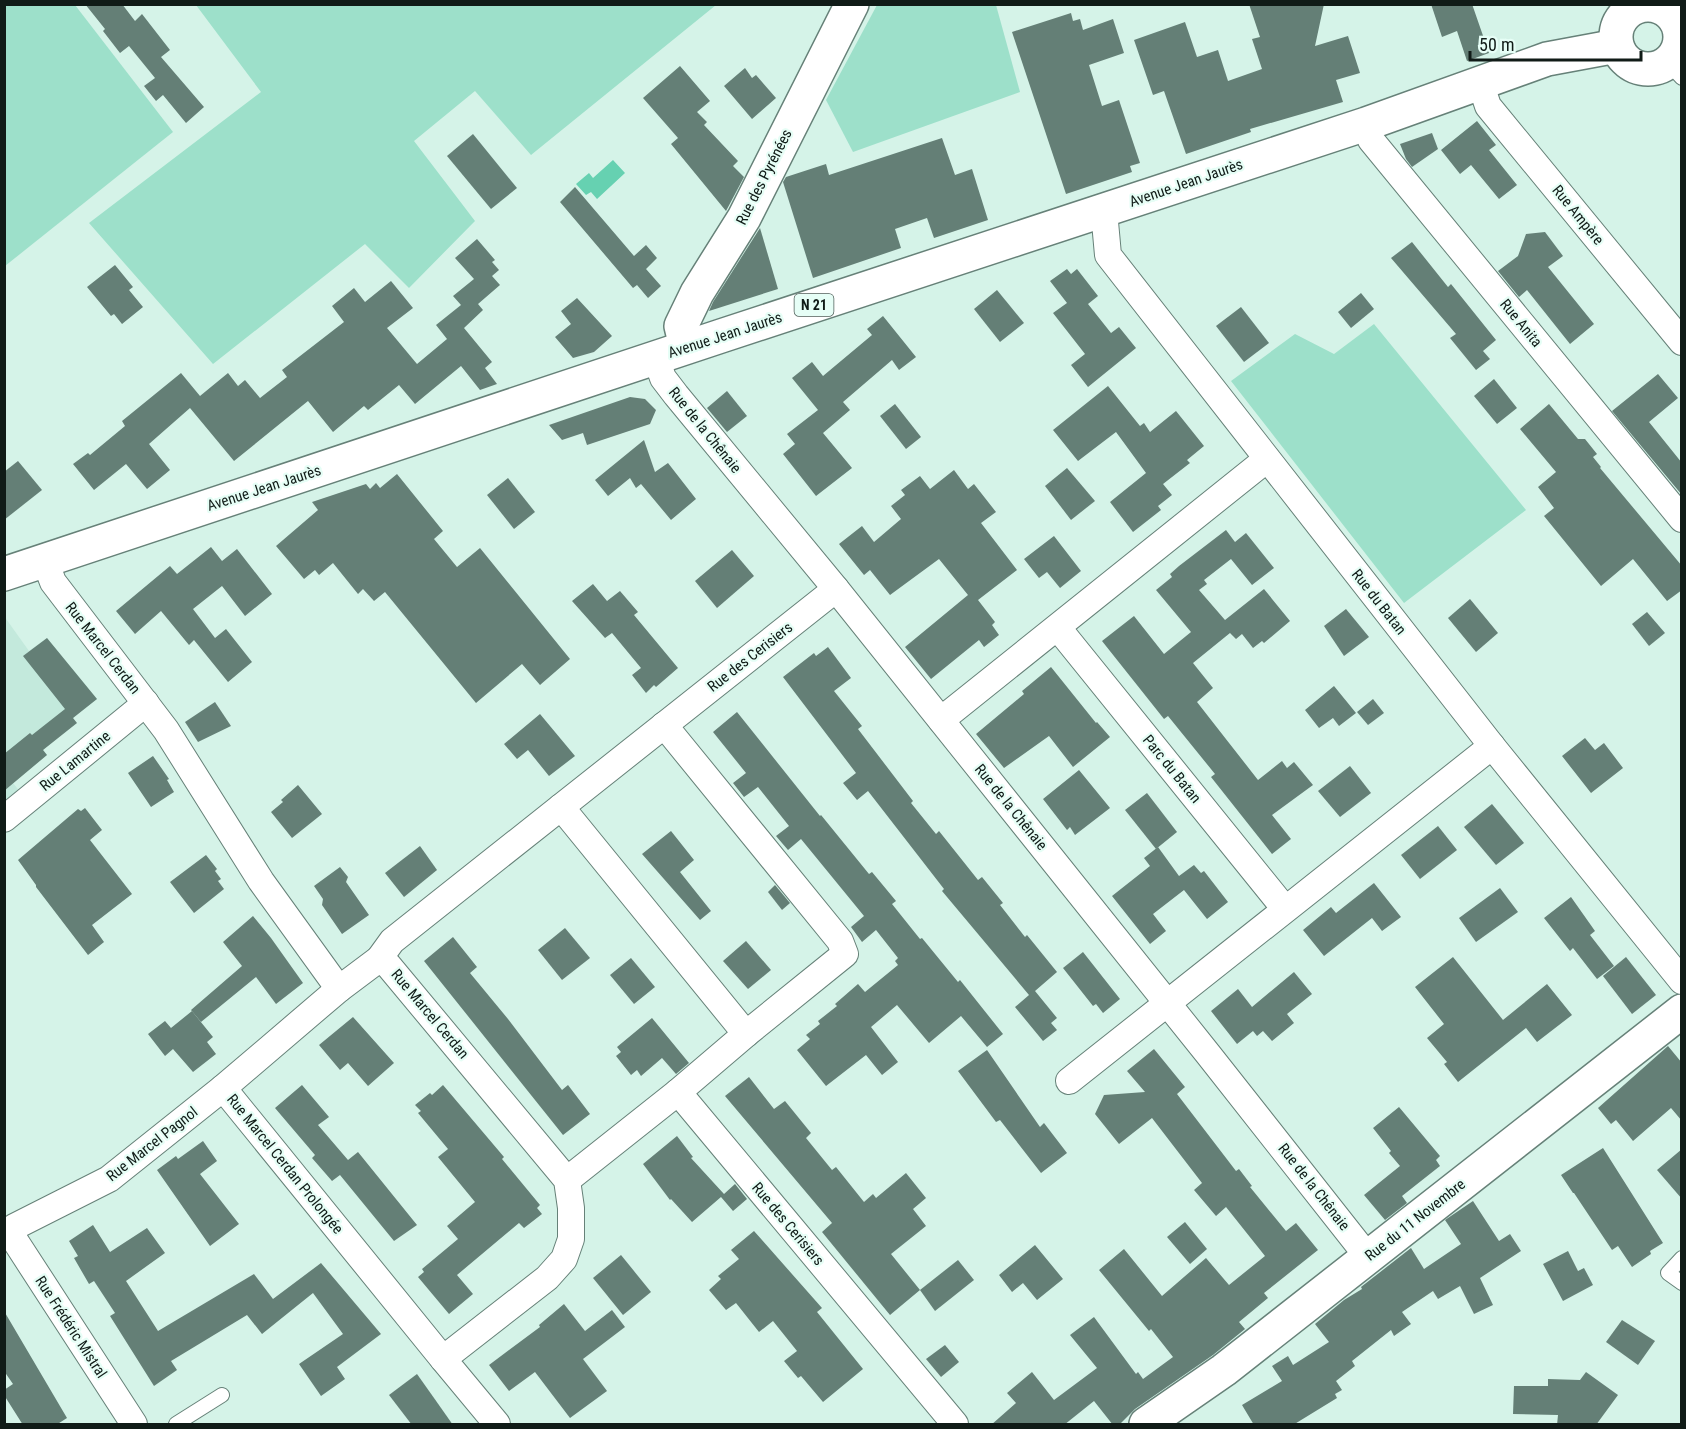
<svg xmlns="http://www.w3.org/2000/svg" width="1686" height="1429" viewBox="0 0 1686 1429" font-family="'Roboto Condensed',sans-serif">
  <style>
    .built { fill: #c3e9dc }
    .green { fill: #9de0ca }
    .water { fill: #66d1b1 }
    .building { fill: #647f76 }
    .lines { fill: none; stroke-linecap: round; stroke-linejoin: round }
    .lane-casing { stroke: #668178; stroke-width: 16 }
    .street-casing { stroke: #668178; stroke-width: 28 }
    .secondary-casing { stroke: #668178; stroke-width: 36 }
    .primary-casing { stroke: #668178; stroke-width: 36 }
    .lane { stroke: #fff; stroke-width: 14 }
    .street { stroke: #fff; stroke-width: 26 }
    .secondary { stroke: #fff; stroke-width: 33 }
    .primary { stroke: #fff; stroke-width: 33 }
    .labels { text-anchor: middle; stroke-width: 4.5; stroke-linejoin: round; paint-order: stroke }
    .shield { fill: #e6fef6; stroke: #505f5a; stroke-width: 1.5 }
    .shield-label { font-size: 14px; font-weight: bold; fill: #101b17 }
    .street-label { font-size: 15px; fill: #101b17; stroke: #e6fef6 }
  </style>
  <rect width="100%" height="100%" fill="#d5f3e8"/>
  <path class="built" d="M4 616 29 651 47 638 97 699 73 718 43 750 47 755 13 783 21 793 4 806Z"/>
  <g class="green">
    <path d="M5 4 75 5 173 132 5 266Z"/>
    <path d="M196 5H716L531 155 475 91 414 141 475 221 409 288 365 244 213 364 89 223 261 92Z"/>
    <path d="M877 5H996L1020 92 853 152 826 100Z"/>
    <path d="M1374 324 1526 510 1404 603 1231 381 1295 334 1334 354Z"/>
  </g>
  <path class="water" d="M613 160 625 173 597 199 591 192 586 195 576 184 589 173 593 178Z"/>
  <g class="building">
    <path d="M85 4H122L135 21 142 14 170 50 161 57 204 107 186 123 163 95 156 101 144 86 155 78 129 46 120 53 103 31 105 29Z"/>
    <path d="M1249 4H1324L1315 46 1348 36 1360 73 1336 80 1343 102 1250 129 1251 132 1186 154 1164 91 1153 95 1134 40 1185 22 1197 57 1218 50 1228 81 1262 69 1252 39 1260 37Z"/>
    <path d="M1431 4H1472L1489 53 1467 61 1457 31 1442 37Z"/>
    <path d="M1071 13 1073 21 1080 19 1083 30 1113 19 1124 53 1089 65 1102 106 1119 100 1140 163 1130 166 1132 172 1066 194 1012 32Z"/>
    <path d="M680 66 710 101 697 112 707 122 704 125 738 161 733 166 744 177 726 211 671 144 678 138 643 98Z"/>
    <path d="M745 68 752 78 756 75 776 98 752 119 724 86Z"/>
    <path d="M1477 121 1496 145 1489 150 1517 185 1499 199 1471 165 1460 174 1441 150Z"/>
    <path d="M1432 133 1438 149 1412 167 1406 159 1400 144Z"/>
    <path d="M473 134 517 188 491 209 447 156Z"/>
    <path d="M942 138 955 175 972 169 988 220 934 238 927 218 895 229 901 248 813 278 783 182 786 177 826 164 829 175Z"/>
    <path d="M575 187 634 256 646 245 657 258 646 269 661 286 648 298 637 285 633 288 560 202Z"/>
    <path d="M760 228 778 289 709 311 713 302Z"/>
    <path d="M1545 232 1563 256 1548 267 1594 324 1570 344 1527 290 1519 297 1498 271 1518 256 1526 234Z"/>
    <path d="M477 239 495 260 492 262 499 270 492 276 500 285 478 304 483 310 464 328 492 362 485 368 497 384 480 390 461 366 415 404 399 385 368 410 364 406 333 432 308 401 234 461 190 408 149 444 170 470 147 489 126 464 94 490 73 464 88 453 90 455 125 426 122 421 181 373 200 396 228 373 238 386 245 380 260 398 287 377 282 370 344 322 332 306 354 288 365 302 391 281 413 308 387 328 417 364 447 339 436 325 461 305 453 296 474 279 455 258Z"/>
    <path d="M1412 242 1448 287 1451 284 1496 340 1483 351 1490 359 1476 370 1450 338 1456 334 1391 258Z"/>
    <path d="M115 265 133 287 129 290 143 307 122 324 114 314 111 316 87 287Z"/>
    <path d="M1067 269 1071 274 1077 269 1098 296 1088 304 1111 333 1119 327 1136 348 1088 387 1071 365 1085 354 1053 313 1067 303 1050 281Z"/>
    <path d="M997 290 1024 323 1000 342 974 309Z"/>
    <path d="M1361 293 1374 309 1351 328 1338 312Z"/>
    <path d="M577 298 612 336 594 352 573 358 555 337 571 324 561 311Z"/>
    <path d="M1241 307 1269 343 1244 362 1216 326Z"/>
    <path d="M883 316 916 357 899 370 892 360 843 402 850 410 823 433 852 468 816 496 783 454 795 444 787 434 818 410 792 378 812 362 823 376 872 335 867 329Z"/>
    <path d="M1658 374 1678 398 1649 422 1682 463V495L1612 411Z"/>
    <path d="M1494 379 1517 408 1497 424 1474 396Z"/>
    <path d="M1108 386 1140 426 1144 423 1150 432 1176 411 1204 446 1187 460 1190 463 1163 484 1172 495 1158 506 1161 510 1133 532 1110 502 1146 473 1116 432 1078 461 1053 430Z"/>
    <path d="M727 391 747 416 727 432 707 408Z"/>
    <path d="M630 397 645 399 656 410 650 424 587 445 583 433 562 440 549 425Z"/>
    <path d="M895 404 921 437 906 449 880 416Z"/>
    <path d="M1549 404 1578 439H1585L1597 454 1593 457 1601 467 1600 468 1682 566V590L1667 601 1633 559 1601 586 1544 516 1554 508 1538 487 1556 472 1520 429Z"/>
    <path d="M644 440 655 472 668 463 696 499 671 520 641 484 636 488 630 478 608 496 595 480Z"/>
    <path d="M18 461 42 490 4 520V472Z"/>
    <path d="M1067 468 1095 501 1071 520 1045 486Z"/>
    <path d="M954 470 968 489 974 484 996 512 981 523 1017 570 978 600 995 622 992 625 999 635 984 647 979 640 931 679 905 647 968 595 939 559 890 595 870 570 864 575 839 544 862 526 874 542 901 519 891 506 905 495 901 490 920 476 930 489Z"/>
    <path d="M397 474 443 531 434 539 457 567 480 548 570 659 540 685 522 664 476 703 385 592 374 601 363 589 358 594 333 563 319 575 315 570 304 579 276 546 318 510 312 502 366 484 370 489 376 483 380 488Z"/>
    <path d="M508 478 535 512 514 529 487 495Z"/>
    <path d="M1226 530 1235 542 1246 533 1274 568 1252 585 1231 559 1204 580 1207 584 1199 590 1225 620 1264 589 1290 621 1264 643 1262 641 1253 648 1242 634 1236 639 1230 633 1193 663 1213 688 1197 702 1258 780 1282 761 1287 768 1294 762 1313 785 1272 815 1291 839 1272 854 1211 777 1215 774 1168 716 1164 719 1102 641 1134 616 1164 654 1191 632 1156 590 1172 577 1170 574 1179 566Z"/>
    <path d="M1054 536 1081 571 1060 588 1047 572 1039 578 1024 559Z"/>
    <path d="M211 547 222 561 237 549 272 594 245 616 222 586 193 609 215 638 226 629 252 662 228 682 194 640 189 645 161 611 135 634 116 611 170 566 177 574Z"/>
    <path d="M732 550 754 576 717 608 695 581Z"/>
    <path d="M593 584 607 601 620 591 638 612 634 615 678 668 656 687 654 685 646 693 632 675 641 668 612 633 605 638 572 601Z"/>
    <path d="M1470 599 1498 633 1476 652 1448 618Z"/>
    <path d="M1346 609 1369 637 1344 656 1324 626Z"/>
    <path d="M1647 612 1665 633 1649 646 1632 624Z"/>
    <path d="M47 638 97 699 73 718 77 723 43 750 47 755 4 791V754L30 733 32 735 65 709 23 656Z"/>
    <path d="M828 647 851 678 834 691 862 726 858 729 913 801 911 803 936 834 939 831 978 880 982 877 1003 903 1000 905 1025 937 1027 935 1057 972 1035 991 1057 1018 1051 1023 1057 1030 1043 1041 1015 1007 1029 995 942 891 944 889 868 791 857 800 843 783 856 773 783 677 814 653 816 656Z"/>
    <path d="M1051 667 1096 723 1097 722 1110 737 1073 767 1049 736 1004 768 976 734 1024 694 1022 691Z"/>
    <path d="M1334 686 1356 713 1339 726 1333 718 1319 728 1305 710Z"/>
    <path d="M1373 699 1384 713 1368 725 1357 712Z"/>
    <path d="M215 702 231 726 198 742 185 722Z"/>
    <path d="M737 712 820 816 821 815 869 874 872 872 896 901 892 904 920 939 922 938 958 982 960 980 1003 1034 987 1047 961 1016 929 1043 897 1005 871 1027 898 1062 882 1075 866 1055 826 1086 797 1050 810 1039 806 1035 820 1024 818 1021 837 1006 835 1004 858 984 865 992 898 965 895 961 898 958 876 930 862 942 851 927 864 916 801 839 788 850 776 836 789 826 758 787 744 797 733 783 746 773 713 732Z"/>
    <path d="M540 714 575 756 549 776 528 750 517 759 504 744Z"/>
    <path d="M1585 738 1595 750 1604 743 1623 768 1591 793 1562 756Z"/>
    <path d="M153 756 169 779 167 780 174 792 151 807 128 773Z"/>
    <path d="M1350 766 1371 793 1340 817 1318 791Z"/>
    <path d="M1079 770 1110 808 1075 835 1070 827 1067 830 1043 799Z"/>
    <path d="M298 785 322 814 292 838 271 812 283 802 281 800Z"/>
    <path d="M1147 793 1177 832 1156 849 1125 810Z"/>
    <path d="M1492 804 1524 843 1496 865 1464 827Z"/>
    <path d="M85 808 102 830 90 840 132 894 92 925 104 942 88 955 36 887V885L18 860 78 809 81 811Z"/>
    <path d="M1438 826 1457 850 1420 879 1401 855Z"/>
    <path d="M671 831 694 860 680 872 711 911 700 920 642 854Z"/>
    <path d="M420 846 437 870 404 897 385 873Z"/>
    <path d="M1158 847 1179 876 1194 865 1201 873 1204 871 1228 902 1207 919 1184 890 1153 914 1166 931 1150 944 1112 896 1150 866 1144 858Z"/>
    <path d="M206 855 217 869 215 871 221 879 218 881 224 889 194 913 170 882Z"/>
    <path d="M340 867 348 877 346 882 369 915 342 934 322 905 323 899 314 886Z"/>
    <path d="M1374 883 1401 917 1382 931 1372 918 1324 956 1303 930 1331 907 1336 913Z"/>
    <path d="M775 885 790 903 782 910 768 892Z"/>
    <path d="M1500 888 1518 912 1476 942 1459 918Z"/>
    <path d="M1571 897 1595 931 1590 935 1614 966 1597 979 1573 948 1570 951 1544 918Z"/>
    <path d="M253 916 271 938 303 983 276 1004 256 977 201 1022 191 1010 242 966 223 942Z"/>
    <path d="M565 928 590 958 562 980 538 950Z"/>
    <path d="M453 937 477 967 470 973 508 1019 562 1090 568 1085 590 1114 563 1135 424 961Z"/>
    <path d="M746 941 771 970 748 989 723 961Z"/>
    <path d="M1083 952 1120 999 1103 1013 1096 1004 1093 1006 1063 968Z"/>
    <path d="M1453 957 1503 1020 1547 984 1572 1015 1537 1042 1526 1028 1458 1082 1444 1064 1447 1062 1427 1038 1444 1024 1415 987Z"/>
    <path d="M1626 957 1656 995 1632 1014 1603 976Z"/>
    <path d="M631 958 655 987 634 1004 610 975Z"/>
    <path d="M1294 972 1312 994 1287 1014 1294 1023 1272 1041 1263 1031 1257 1036 1253 1031 1237 1044 1211 1011 1238 989 1252 1007Z"/>
    <path d="M192 1011 213 1037 207 1042 216 1054 193 1072 173 1049 165 1056 148 1034 165 1021 171 1028Z"/>
    <path d="M353 1017 394 1063 368 1086 348 1063 340 1070 319 1045Z"/>
    <path d="M652 1018 689 1063 676 1074 662 1058 641 1076 637 1070 631 1075 616 1056 621 1052 617 1047Z"/>
    <path d="M1668 1046 1682 1063V1121L1671 1108 1633 1141 1616 1120 1611 1124 1598 1108Z"/>
    <path d="M1154 1049 1185 1087 1177 1094 1236 1171 1239 1169 1252 1186 1250 1187 1286 1231 1296 1223 1318 1250 1264 1293 1268 1298 1239 1322 1245 1329 1213 1355 1135 1409 1119 1425H1113L1094 1401 1064 1425H991L1016 1403 1007 1393 1032 1372 1054 1400 1097 1368 1070 1335 1094 1317 1136 1374 1138 1372 1143 1379 1173 1357 1151 1329 1149 1331 1099 1270 1124 1249 1162 1296 1206 1258 1229 1285 1265 1256 1226 1207 1216 1216 1194 1190 1202 1183 1152 1118 1119 1144 1095 1114 1104 1095 1145 1092 1127 1071Z"/>
    <path d="M987 1050 1040 1127 1044 1123 1067 1153 1041 1173 1000 1120 996 1122 958 1071Z"/>
    <path d="M749 1077 774 1109 785 1101 811 1133 806 1138 832 1170 836 1167 864 1202 873 1194 876 1198 906 1173 926 1198 913 1209 926 1226 891 1254 920 1290 890 1315 822 1232 832 1223 725 1096Z"/>
    <path d="M302 1085 329 1117 318 1125 348 1160 358 1152 417 1225 394 1241 340 1175 332 1181 312 1158 315 1155 275 1108Z"/>
    <path d="M443 1085 504 1157 502 1159 540 1205 537 1208 542 1214 524 1228 519 1223 457 1275 473 1294 449 1314 418 1277 424 1272 422 1269 458 1239 447 1226 475 1202 438 1157 448 1149 418 1113 421 1111 415 1105 430 1093 432 1095Z"/>
    <path d="M1399 1107 1440 1156 1436 1160 1440 1166 1402 1196 1407 1203 1385 1220 1364 1195 1400 1166 1389 1153 1391 1151 1373 1128Z"/>
    <path d="M677 1136 693 1157 691 1158 724 1194 735 1184 747 1199 733 1211 721 1197 692 1222 671 1199 670 1200 643 1164Z"/>
    <path d="M203 1141 217 1161 200 1174 239 1224 210 1246 157 1170 176 1156 178 1159Z"/>
    <path d="M1603 1148 1663 1243 1650 1251 1651 1254 1632 1267 1618 1246 1612 1250 1574 1193H1573L1561 1175Z"/>
    <path d="M1682 1149V1199L1657 1170Z"/>
    <path d="M1473 1201 1499 1241 1510 1234 1521 1251 1480 1278 1493 1305 1474 1314 1460 1286 1438 1299 1433 1291 1402 1312 1411 1324 1394 1336 1391 1330 1352 1361 1355 1366 1336 1381 1342 1390 1335 1394 1337 1398 1293 1425H1254L1242 1405 1282 1381 1272 1366 1288 1356 1293 1365 1329 1342 1315 1324 1344 1300 1362 1289 1361 1287 1411 1248 1424 1269 1461 1244 1445 1220Z"/>
    <path d="M1185 1222 1207 1249 1190 1264 1167 1237Z"/>
    <path d="M93 1225 110 1252 147 1228 165 1253 126 1281 158 1331 254 1274 273 1299 321 1263 381 1334 337 1367 345 1379 321 1396 299 1364 343 1334 313 1293 262 1334 247 1315 171 1361 177 1370 154 1386 110 1316 115 1313 94 1281 89 1284 74 1258 78 1256 69 1241Z"/>
    <path d="M754 1231 822 1308 817 1312 863 1369 823 1402 801 1376 798 1378 784 1361 797 1351 773 1321 759 1332 736 1303 726 1310 709 1290 721 1279 718 1276 739 1259 731 1250Z"/>
    <path d="M1035 1245 1063 1279 1037 1300 1023 1283 1012 1292 999 1275Z"/>
    <path d="M1568 1251 1578 1271 1584 1268 1593 1285 1563 1301 1543 1264Z"/>
    <path d="M621 1255 651 1292 623 1315 593 1278Z"/>
    <path d="M958 1260 974 1280 935 1311 920 1290Z"/>
    <path d="M564 1304 585 1331 612 1310 625 1327 583 1359 607 1391 570 1418 535 1372 509 1391 489 1365 540 1327 539 1325Z"/>
    <path d="M4 1311 67 1418 56 1425H23L4 1395V1390L13 1384 4 1371Z"/>
    <path d="M1622 1320 1655 1341 1638 1365 1606 1342Z"/>
    <path d="M945 1345 959 1362 941 1377 926 1359Z"/>
    <path d="M1586 1372 1618 1395 1596 1425H1557L1558 1415 1513 1414 1514 1386H1548V1379L1580 1380Z"/>
    <path d="M417 1374 434 1398 453 1425H412L389 1395Z"/>
  </g>
  <g class="lines">
    <g class="lane-casing">
      <g id="lane">
        <path d="M1668 63 1682 78"/>
        <path d="M1682 1258 1668 1273 1682 1283"/>
        <path d="M176 1424 222 1395"/>
      </g>
    </g>
    <g class="street-casing">
      <g id="street">
        <path d="M1625 4 1631 10"/>
        <path d="M1481 85 1488 106 1682 342"/>
        <path d="M1366 124 1371 140 1682 519"/>
        <path d="M1104 211 1108 255 1492 746 1682 981"/>
        <path d="M656 358 663 378 676 395 836 589 1208 1054 1368 1257"/>
        <path d="M45 561 53 582 166 730 261 881 339 989 379 959 388 965 567 1180 571 1208V1239L564 1259 547 1278 443 1359 497 1424"/>
        <path d="M1058 628 1285 909"/>
        <path d="M941 720 1267 459"/>
        <path d="M664 725 840 941 845 954 746 1034"/>
        <path d="M561 807 836 589"/>
        <path d="M4 819 146 703"/>
        <path d="M379 959 392 941 561 807 746 1034 678 1092 955 1424"/>
        <path d="M339 989 223 1088 443 1359"/>
        <path d="M1069 1081 1492 746"/>
        <path d="M567 1180 678 1092"/>
        <path d="M134 1424 14 1239V1227L109 1179 223 1088"/>
      </g>
    </g>
    <g class="secondary-casing">
      <g id="secondary">
        <path d="M686 347 681 326 697 293 744 218 852 4"/>
        <path d="M1146 1424 1224 1370 1682 1011"/>
      </g>
    </g>
    <g class="primary-casing">
      <g id="primary">
        <circle cx="1648" cy="37" r="32"/>
        <path d="M4 574 721 336 1366 124 1547 59 1617 46"/>
      </g>
    </g>
    <use href="#lane" class="lane"/>
    <use href="#street" class="street"/>
    <use href="#secondary" class="secondary"/>
    <use href="#primary" class="primary"/>
  </g>
  <g class="labels">
    <rect class="shield" x="794.5" y="294" width="39" height="22" rx="4.5"/>
    <g class="shield-label">
      <text x="814" y="310">N 21</text>
    </g>
    <g class="street-label">
      <text transform="translate(764 177) rotate(-63)" y="5">Rue des Pyrénées</text>
      <text transform="translate(1186 183) rotate(-19)" y="5">Avenue Jean Jaurès</text>
      <text transform="translate(1578 215) rotate(51)" y="5">Rue Ampère</text>
      <text transform="translate(1521 323) rotate(51)" y="5">Rue Anita</text>
      <text transform="translate(725 335) rotate(-18)" y="5">Avenue Jean Jaurès</text>
      <text transform="translate(705 430) rotate(51)" y="5">Rue de la Chênaie</text>
      <text transform="translate(264 488) rotate(-18)" y="5">Avenue Jean Jaurès</text>
      <text transform="translate(1379 602) rotate(52)" y="5">Rue du Batan</text>
      <text transform="translate(103 648) rotate(52)" y="5">Rue Marcel Cerdan</text>
      <text transform="translate(750 657) rotate(-38)" y="5">Rue des Cerisiers</text>
      <text transform="translate(75 761) rotate(-39)" y="5">Rue Lamartine</text>
      <text transform="translate(1172 769) rotate(51)" y="5">Parc du Batan</text>
      <text transform="translate(1011 807) rotate(51)" y="5">Rue de la Chênaie</text>
      <text transform="translate(430 1014) rotate(50)" y="5">Rue Marcel Cerdan</text>
      <text transform="translate(152 1144) rotate(-38)" y="5">Rue Marcel Pagnol</text>
      <text transform="translate(285 1164) rotate(51)" y="5">Rue Marcel Cerdan Prolongée</text>
      <text transform="translate(1314 1187) rotate(52)" y="5">Rue de la Chênaie</text>
      <text transform="translate(1415 1220) rotate(-38)" y="5">Rue du 11 Novembre</text>
      <text transform="translate(788 1224) rotate(50)" y="5">Rue des Cerisiers</text>
      <text transform="translate(71 1327) rotate(57)" y="5">Rue Frédéric Mistral</text>
    </g>
  </g>
  <rect width="1686" height="1429" fill="none" stroke="#101b17" stroke-width="12"/>
  <path d="M1470 51v9h171v-9" fill="none" stroke="#101b17" stroke-width="3"/>
  <text x="1479" y="51" font-size="18" fill="#101b17" stroke="#e6fef6" stroke-width="4.5" paint-order="stroke">50 m</text>
</svg>
